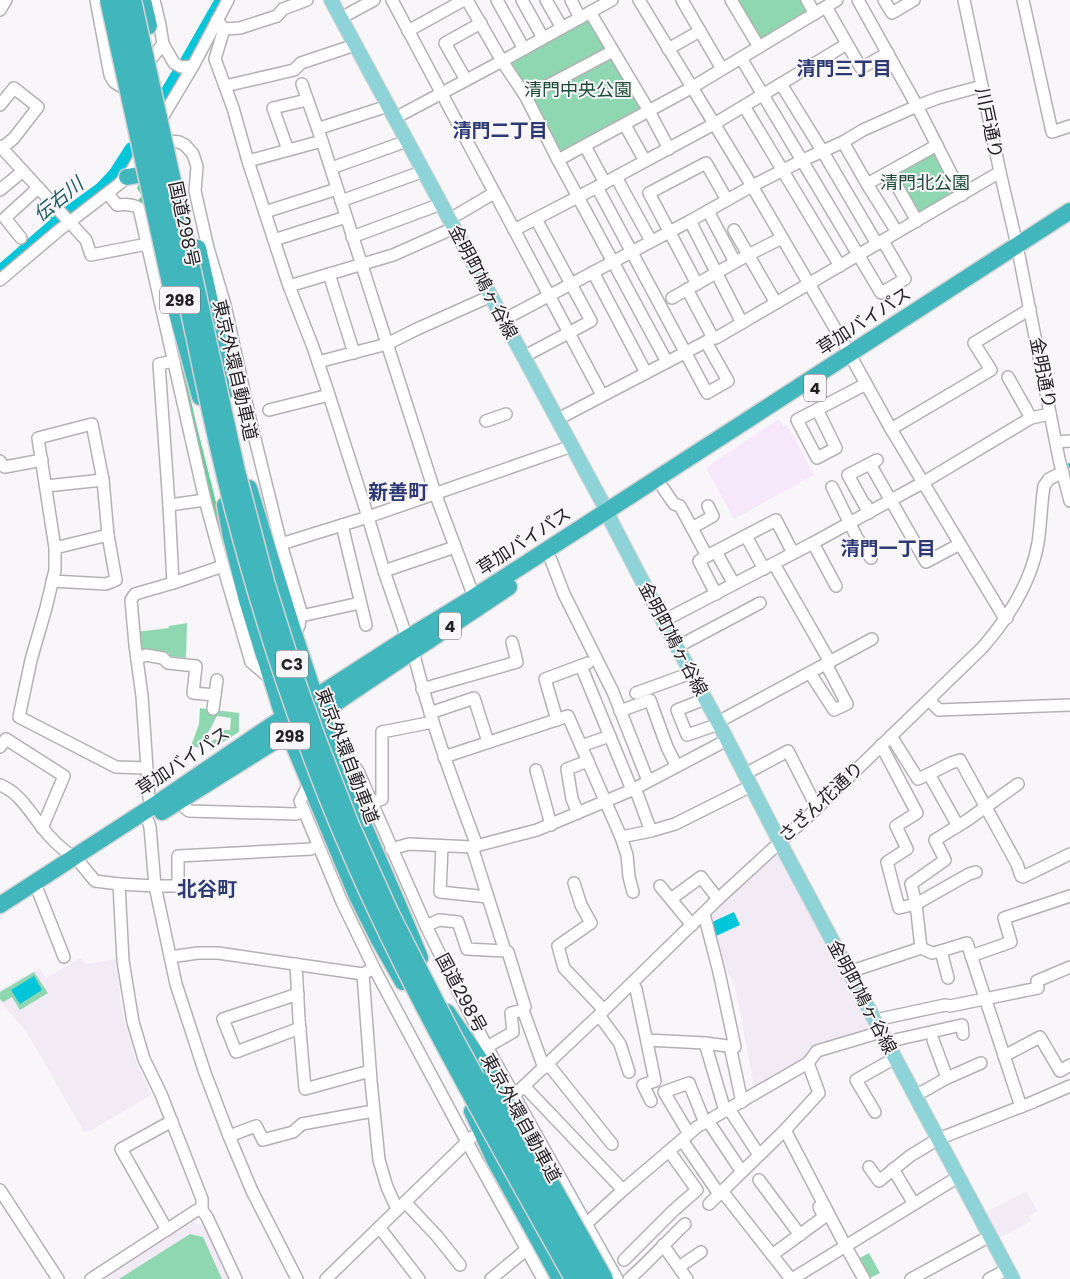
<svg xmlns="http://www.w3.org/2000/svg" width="1070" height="1279" viewBox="0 0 1070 1279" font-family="Poppins,'Noto Sans JP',sans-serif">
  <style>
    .built { fill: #f2eaf5 }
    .industrial { fill: #f6e7fb }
    .green { fill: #8ed7b0 }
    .forest { fill: #61d09a }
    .water { fill: #01c5d9 }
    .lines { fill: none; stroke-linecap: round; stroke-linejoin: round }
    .stream { stroke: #01c5d9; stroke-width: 2 }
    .river { stroke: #01c5d9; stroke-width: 12 }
    .minor-casing { stroke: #b4b1b5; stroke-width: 14 }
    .major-casing { stroke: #d3d3d3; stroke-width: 16 }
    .highway-casing { stroke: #d3d3d3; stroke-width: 19 }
    .minor { stroke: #fff; stroke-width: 11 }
    .major { stroke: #8ed3d7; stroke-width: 14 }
    .highway { stroke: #42b6bd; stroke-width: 16 }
    .highway-bridge-casing { stroke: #d3d3d3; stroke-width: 19; stroke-linecap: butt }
    .highway-bridge { stroke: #42b6bd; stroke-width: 16 }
    .labels { text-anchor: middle; stroke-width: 4; stroke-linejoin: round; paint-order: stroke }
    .shield { fill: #f9f6fa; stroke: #636264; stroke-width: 1 }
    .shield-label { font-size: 16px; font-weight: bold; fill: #232223 }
    .park-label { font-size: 18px; fill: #1d4b35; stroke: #f9f6fa }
    .street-label { font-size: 18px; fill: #232223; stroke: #f9f6fa }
    .neighbourhood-label { font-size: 19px; font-weight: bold; fill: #2c3973; stroke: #f9f6fa }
    .water-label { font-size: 19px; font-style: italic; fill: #1a5a62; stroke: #f9f6fa }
    .quarter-label { font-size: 20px; font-weight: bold; fill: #2c3973; stroke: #f9f6fa }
  </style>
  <rect width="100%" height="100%" fill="#f9f6fa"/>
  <g class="built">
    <path d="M777 853 872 1029 812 1048 803 1060 755 1091 736 991 706 919Z"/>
    <path d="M81 958 86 964 115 959 123 1016 136 1061 151 1095 90 1131 84 1132 26 1031 0 1001V990L39 968 46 978Z"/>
    <path d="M1027 1191 1037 1211 1029 1216 1032 1221 999 1238 986 1212Z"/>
    <path d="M192 1222 204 1225 230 1279H103Z"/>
  </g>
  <path class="industrial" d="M779 419 783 427 787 425 814 475 734 519 706 468Z"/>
  <g class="green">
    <path d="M737 0H804L811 12 761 41Z"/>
    <path d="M587 18 642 108 561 154 509 63Z"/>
    <path d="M935 151 957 192 916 214 893 174Z"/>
    <path d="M187 623 186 658 170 656 169 653 148 652H140L136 632 169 628V626Z"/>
    <path d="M200 708 239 713V732L210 750 212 741 215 739 217 740 223 735 221 732 223 730H230L231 718 217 716 200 748 191 746 199 724Z"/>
    <path d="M34 972 48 993 20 1010 12 997 3 1002 0 999V992Z"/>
    <path d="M190 1234 203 1237 222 1279H119Z"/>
    <path d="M869 1253 880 1273 868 1279 856 1260Z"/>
  </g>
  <path class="forest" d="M141 181 197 427 224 534 264 666 253 658 235 598 137 201 142 196 137 188Z"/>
  <g class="water">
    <path d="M734 912 740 925 716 936 710 923Z"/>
    <path d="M34 976 42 990 20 1004 11 990Z"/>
  </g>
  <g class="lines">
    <g class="stream">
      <path d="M51 217 55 223"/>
      <path d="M1069 464 1070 467"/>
    </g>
    <g class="river">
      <path d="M185 63 221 0"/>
      <path d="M164 96 179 71"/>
      <path d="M0 271 68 212 101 188 115 173 131 148"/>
    </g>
    <g class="minor-casing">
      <g id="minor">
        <path d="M96 0 110 75 114 82 131 93"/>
        <path d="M392 0 602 395"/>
        <path d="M467 0 502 61 526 97 558 160 691 88 837 0"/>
        <path d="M497 0 524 49"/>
        <path d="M522 0 543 38"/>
        <path d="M546 0 562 28"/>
        <path d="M571 0 580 18"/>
        <path d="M639 0 752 186 850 354"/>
        <path d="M682 0 722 69"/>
        <path d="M731 0 759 47"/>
        <path d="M807 0 815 14"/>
        <path d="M858 0 917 106 962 195"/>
        <path d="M884 0 892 13 914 0"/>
        <path d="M964 0 1000 172 1017 245 1059 459 1070 501"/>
        <path d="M1023 0 1052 132 1070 126"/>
        <path d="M826 7 861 68 888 53"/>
        <path d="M0 10 6 0"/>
        <path d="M590 12 649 111 669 149"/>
        <path d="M341 18 374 0"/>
        <path d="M217 20 224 29 215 59 233 108 248 161 289 286 313 347 329 395 368 517 384 571 407 638"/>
        <path d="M224 29 240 28 277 16 283 9 307 0"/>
        <path d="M408 31 464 0"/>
        <path d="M163 44 174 63 181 67 193 66"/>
        <path d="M668 49 700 31"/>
        <path d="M741 58 881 293 905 279 883 241"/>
        <path d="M151 59 163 44 160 25 154 0"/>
        <path d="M466 80 445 43 481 23"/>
        <path d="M302 84 322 141 435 493 474 597"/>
        <path d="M781 84 823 152 877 244"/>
        <path d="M225 86 294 70 301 63 355 45"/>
        <path d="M526 97 613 51"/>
        <path d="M0 105 14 88 38 107 14 138 2 148"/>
        <path d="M744 106 840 266"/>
        <path d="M395 118 504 60 612 0"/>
        <path d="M159 123 193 66 228 0"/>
        <path d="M625 125 645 161"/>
        <path d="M323 127 388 106"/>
        <path d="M170 141 179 142 185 145 193 154 195 160 197 167 195 191 208 248 225 305 251 423 281 544 301 612 299 626 294 635"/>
        <path d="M843 142 867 184 897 232"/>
        <path d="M0 146 86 240 91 255 147 244"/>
        <path d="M585 146 605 183"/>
        <path d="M288 150 273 108 307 100"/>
        <path d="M558 160 667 362"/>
        <path d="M248 161 322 141"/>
        <path d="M337 166 407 141"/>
        <path d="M889 172 917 221"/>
        <path d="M616 177 651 241"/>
        <path d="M867 184 937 145"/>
        <path d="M597 187 707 393 728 381 706 342"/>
        <path d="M0 190 23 171"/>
        <path d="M108 194 117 205C125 204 132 204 139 208L205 500 223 566 251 662 271 679"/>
        <path d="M341 201 424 171"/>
        <path d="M708 211 735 262"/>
        <path d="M265 212 337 189"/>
        <path d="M450 219 494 193"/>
        <path d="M690 221 742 323"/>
        <path d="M514 230 597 187 714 124 847 44"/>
        <path d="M734 230 776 303"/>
        <path d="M352 237 441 204"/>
        <path d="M21 238 5 218 38 188"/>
        <path d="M274 240 346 217"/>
        <path d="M593 272 646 373"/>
        <path d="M329 274 354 353"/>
        <path d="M0 280 58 231 119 184 131 172 142 152"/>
        <path d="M697 284 649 193 706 163 727 200"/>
        <path d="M289 286 393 255 454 228"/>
        <path d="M687 289 713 338"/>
        <path d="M672 298 748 255 782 238"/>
        <path d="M503 320 690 221 752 186 803 160 843 142 863 130 917 106 938 98 982 86"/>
        <path d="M523 357 591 321 536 219"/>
        <path d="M318 362 387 344 417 329 491 296"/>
        <path d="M854 362 891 429 1002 614 1007 618"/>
        <path d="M1008 377 1031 418"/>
        <path d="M817 409 836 448 817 458 797 420 866 384"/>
        <path d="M269 410 329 395"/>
        <path d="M558 419 713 338H716L1000 172"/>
        <path d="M486 421 506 414"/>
        <path d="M891 429 991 370 974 343 1030 309"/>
        <path d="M1056 442 1070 441"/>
        <path d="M0 461 3 466 5 467 42 460"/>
        <path d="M870 464 926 562 960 544"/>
        <path d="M46 486 103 480"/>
        <path d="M832 487 857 538 871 558"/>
        <path d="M663 488 674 504 680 506 707 556"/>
        <path d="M169 505 205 500"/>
        <path d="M869 513 866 508V505L864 504 848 475 877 460"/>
        <path d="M342 525 366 625"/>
        <path d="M692 528 713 516 708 506"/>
        <path d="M108 535 103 480 92 424 38 438 55 548V570L46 608 31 660 19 717 116 767 146 768"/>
        <path d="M746 536 764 569"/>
        <path d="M813 543 836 586"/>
        <path d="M281 544 368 517 572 446"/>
        <path d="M716 552 734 584"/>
        <path d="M551 560 564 594 613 692 648 781"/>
        <path d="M774 564 830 662"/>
        <path d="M384 571 455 547"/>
        <path d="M52 581 106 584 116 580 108 535 55 548"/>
        <path d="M173 583 169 505 159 364 174 361"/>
        <path d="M716 594 699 561 707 556 776 520 793 553"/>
        <path d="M301 616 360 603"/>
        <path d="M663 621 813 543 924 482 1031 418 1050 414"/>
        <path d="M677 647 760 603"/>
        <path d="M413 651C429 717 453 782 477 846"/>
        <path d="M137 658 146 655 163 658 168 663 196 666 193 693 215 695"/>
        <path d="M581 666 632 790"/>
        <path d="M810 673 834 710 847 704 826 664"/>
        <path d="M422 689 517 662 512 642"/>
        <path d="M636 693 691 673"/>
        <path d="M705 699 677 710 687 735 719 724"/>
        <path d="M929 700 939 710 1070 705"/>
        <path d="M213 709 217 680"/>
        <path d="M620 711 650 700 667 747 676 765"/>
        <path d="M430 713 474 698 488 742"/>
        <path d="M557 720 545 679 588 663"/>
        <path d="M718 722 872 639"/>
        <path d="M891 736 918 779 929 774"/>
        <path d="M881 745 917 813 896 826 907 849 887 862 899 908 916 904 969 874 976 872"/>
        <path d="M581 746 610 736"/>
        <path d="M0 747 6 739 64 776 42 828"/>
        <path d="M334 751 351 762 358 771 426 926 454 983 487 1047 617 1279"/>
        <path d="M444 757 568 716 621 837 627 855 629 877 633 892"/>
        <path d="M536 770 551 825"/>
        <path d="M745 774 788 751 817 808"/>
        <path d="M309 784 300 801 342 902 374 968 467 1142 543 1279"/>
        <path d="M0 785C19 792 30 812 42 827 50 838 62 849 73 857"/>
        <path d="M635 788 651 831"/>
        <path d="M181 800 185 808 189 811 296 814 304 811"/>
        <path d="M371 803 382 799V732L433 722"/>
        <path d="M153 806 149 798 148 783 142 696 135 645 131 600 135 594 173 583 223 566"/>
        <path d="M578 813 572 799 567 769 588 761"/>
        <path d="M148 821 150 827 155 886 176 984 205 1073 229 1136 252 1191 297 1279"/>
        <path d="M958 826 929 774 951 763 960 760 1017 864 1021 876 1023 877 1070 854"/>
        <path d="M621 837 651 831 675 824 751 786"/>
        <path d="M442 846 440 892 488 897"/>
        <path d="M472 847 505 951 508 952 525 1007 523 1010 544 1068"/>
        <path d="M391 849 409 844 472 847 537 830 632 790 727 740"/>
        <path d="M81 864 95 881 119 884 123 961 133 1022 144 1059 161 1094 202 1199V1210L207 1217 236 1279"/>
        <path d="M574 883 581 905 591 923 558 946 564 968 604 1010"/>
        <path d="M119 884 155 886H178V856L311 849 318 845"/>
        <path d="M660 886 692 925"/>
        <path d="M38 891 64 957"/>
        <path d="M671 899 701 877 718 899"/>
        <path d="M426 926 439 920 458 922 467 949 505 951"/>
        <path d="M921 948 916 904 911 884 945 860 935 840 966 821 1018 784"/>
        <path d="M971 956 1011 942 1004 918 1070 896"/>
        <path d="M170 957 198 953H218L363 974"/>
        <path d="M296 964 299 1019 305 1089 370 1071"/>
        <path d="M374 968 363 974 371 1081 379 1160 387 1187 397 1209"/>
        <path d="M849 972 921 948 932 953 941 951"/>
        <path d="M948 978 941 951 967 943 1021 1107"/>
        <path d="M632 983 636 989 655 1081 643 1085 651 1101"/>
        <path d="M298 994 223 1019 236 1052 300 1028"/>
        <path d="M599 1015 620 1044 629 1072"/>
        <path d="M880 1019 945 1005 950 1006 1038 988 1037 981 1070 967"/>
        <path d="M647 1040 705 1043 735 1047 719 972 704 914"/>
        <path d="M933 1040 947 1078"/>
        <path d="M886 1042 962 1025 963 1034"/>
        <path d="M705 1043 725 1111"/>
        <path d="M730 1046 742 1102"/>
        <path d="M487 1047 513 1032 511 1013 523 1010"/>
        <path d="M1004 1056 1040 1037 1060 1071 1070 1065"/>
        <path d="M808 1063 819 1093 785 1130 846 1247 864 1279"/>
        <path d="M548 1064 612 1144"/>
        <path d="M524 1086 623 1190"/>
        <path d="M915 1096 947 1078 981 1063"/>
        <path d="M509 1100 599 1015 718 899 817 808 983 647C1009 617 1031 583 1038 543 1041 524 1041 505 1044 486L1049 479 1063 472"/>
        <path d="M729 1109 759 1155"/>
        <path d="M875 1112 856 1080 895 1058"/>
        <path d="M708 1121 742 1172"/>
        <path d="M689 1134 664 1092 689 1083 705 1123"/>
        <path d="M229 1136 256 1126 263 1140 293 1132 302 1124 373 1111"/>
        <path d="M682 1140 719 1194"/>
        <path d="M869 1167 879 1181 910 1156 938 1139 1033 1102 1070 1086"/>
        <path d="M893 1169 914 1204"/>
        <path d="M759 1180 800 1235"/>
        <path d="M0 1190 58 1279"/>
        <path d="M722 1191 791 1279"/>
        <path d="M405 1202 437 1236 460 1265"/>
        <path d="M709 1204 785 1130"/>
        <path d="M586 1224 623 1190 697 1127 808 1063 817 1051 881 1032"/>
        <path d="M379 1227 419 1279"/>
        <path d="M167 1230 121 1149 172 1121"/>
        <path d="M663 1245 687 1279"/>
        <path d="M772 1255 824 1217 819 1207"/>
        <path d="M624 1260 674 1210 697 1190 669 1151"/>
        <path d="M679 1267 701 1252"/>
        <path d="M91 1279 197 1210H202"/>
        <path d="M326 1279 472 1137"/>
        <path d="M491 1279 527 1249"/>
        <path d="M629 1279C649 1262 666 1242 685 1224"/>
        <path d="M792 1279 958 1177"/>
        <path d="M911 1279 990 1236"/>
        <path d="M989 1279 1008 1269"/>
      </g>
    </g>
    <g class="major-casing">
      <path id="major" d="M331 0 607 511 611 521 663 621 719 724 784 850 1013 1279"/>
    </g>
    <g class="highway-casing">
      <g id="highway">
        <path d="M143 0 149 26"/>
        <path d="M127 177 138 175 153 177"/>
        <path d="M198 248 218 337 226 391"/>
        <path d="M175 306 200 397"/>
        <path d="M249 488C278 582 306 677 341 769 365 833 395 894 420 958"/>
        <path d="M225 505 231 537 247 600 280 706 294 746 356 894 378 938 403 982"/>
        <path d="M162 812 331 706 413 651 509 587"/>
        <path d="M0 905 153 806 269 727 407 638 474 597 1070 211"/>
        <path d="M447 1012 491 1076"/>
        <path d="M472 1111 495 1161 560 1279"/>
      </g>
    </g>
    <use href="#minor" class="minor"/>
    <use href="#major" class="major"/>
    <use href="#highway" class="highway"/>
    <g class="highway-bridge-casing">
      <g id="highway-bridge">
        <path d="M108 0 175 306"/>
        <path d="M120 0C145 112 169 224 194 335 206 393 218 452 233 509 254 589 278 668 307 745 375 933 476 1105 573 1279"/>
        <path d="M133 0 237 471 267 585 298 684 318 740 351 825 391 914 452 1033 548 1209 588 1279"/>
        <path d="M491 1076 605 1279"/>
      </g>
    </g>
    <use href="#highway-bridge" class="highway-bridge"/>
  </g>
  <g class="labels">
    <g class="shield">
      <rect x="160" y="286.5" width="40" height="27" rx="4"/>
      <rect x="804" y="374.5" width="22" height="27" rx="4"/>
      <rect x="439" y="612.5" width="22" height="27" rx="4"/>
      <rect x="276" y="650.5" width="32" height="27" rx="4"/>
      <rect x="270" y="722.5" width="40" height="27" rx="4"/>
    </g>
    <g class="shield-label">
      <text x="180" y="306">298</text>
      <text x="815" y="394">4</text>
      <text x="450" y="632">4</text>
      <text x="292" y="670">C3</text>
      <text x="290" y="742">298</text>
    </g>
    <g class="park-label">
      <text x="578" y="96">清門中央公園</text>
      <text x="925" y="189">清門北公園</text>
    </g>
    <g class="street-label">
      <text transform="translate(989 123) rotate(78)" y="6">川戸通り</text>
      <text transform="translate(184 224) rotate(78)" y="6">国道298号</text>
      <text transform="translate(483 282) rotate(62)" y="6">金明町鳩ヶ谷線</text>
      <text transform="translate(864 321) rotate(-33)" y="6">草加バイパス</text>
      <text transform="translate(235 370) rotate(77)" y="6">東京外環自動車道</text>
      <text transform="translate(1043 373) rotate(79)" y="6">金明通り</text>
      <text transform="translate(524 541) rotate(-33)" y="6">草加バイパス</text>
      <text transform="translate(673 639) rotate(62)" y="6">金明町鳩ヶ谷線</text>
      <text transform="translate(347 756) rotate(69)" y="6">東京外環自動車道</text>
      <text transform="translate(183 761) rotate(-34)" y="6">草加バイパス</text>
      <text transform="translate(821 802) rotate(-43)" y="6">さざん花通り</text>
      <text transform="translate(461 993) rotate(62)" y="6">国道298号</text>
      <text transform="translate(862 997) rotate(62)" y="6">金明町鳩ヶ谷線</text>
      <text transform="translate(521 1118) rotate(61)" y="6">東京外環自動車道</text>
    </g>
    <g class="neighbourhood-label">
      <text x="844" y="75">清門三丁目</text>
      <text x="500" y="137">清門二丁目</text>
      <text x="888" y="555">清門一丁目</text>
    </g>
    <g class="water-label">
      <text transform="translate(58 199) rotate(-39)" y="7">伝右川</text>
    </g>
    <g class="quarter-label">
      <text x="398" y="499">新善町</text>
      <text x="207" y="896">北谷町</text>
    </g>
  </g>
</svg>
